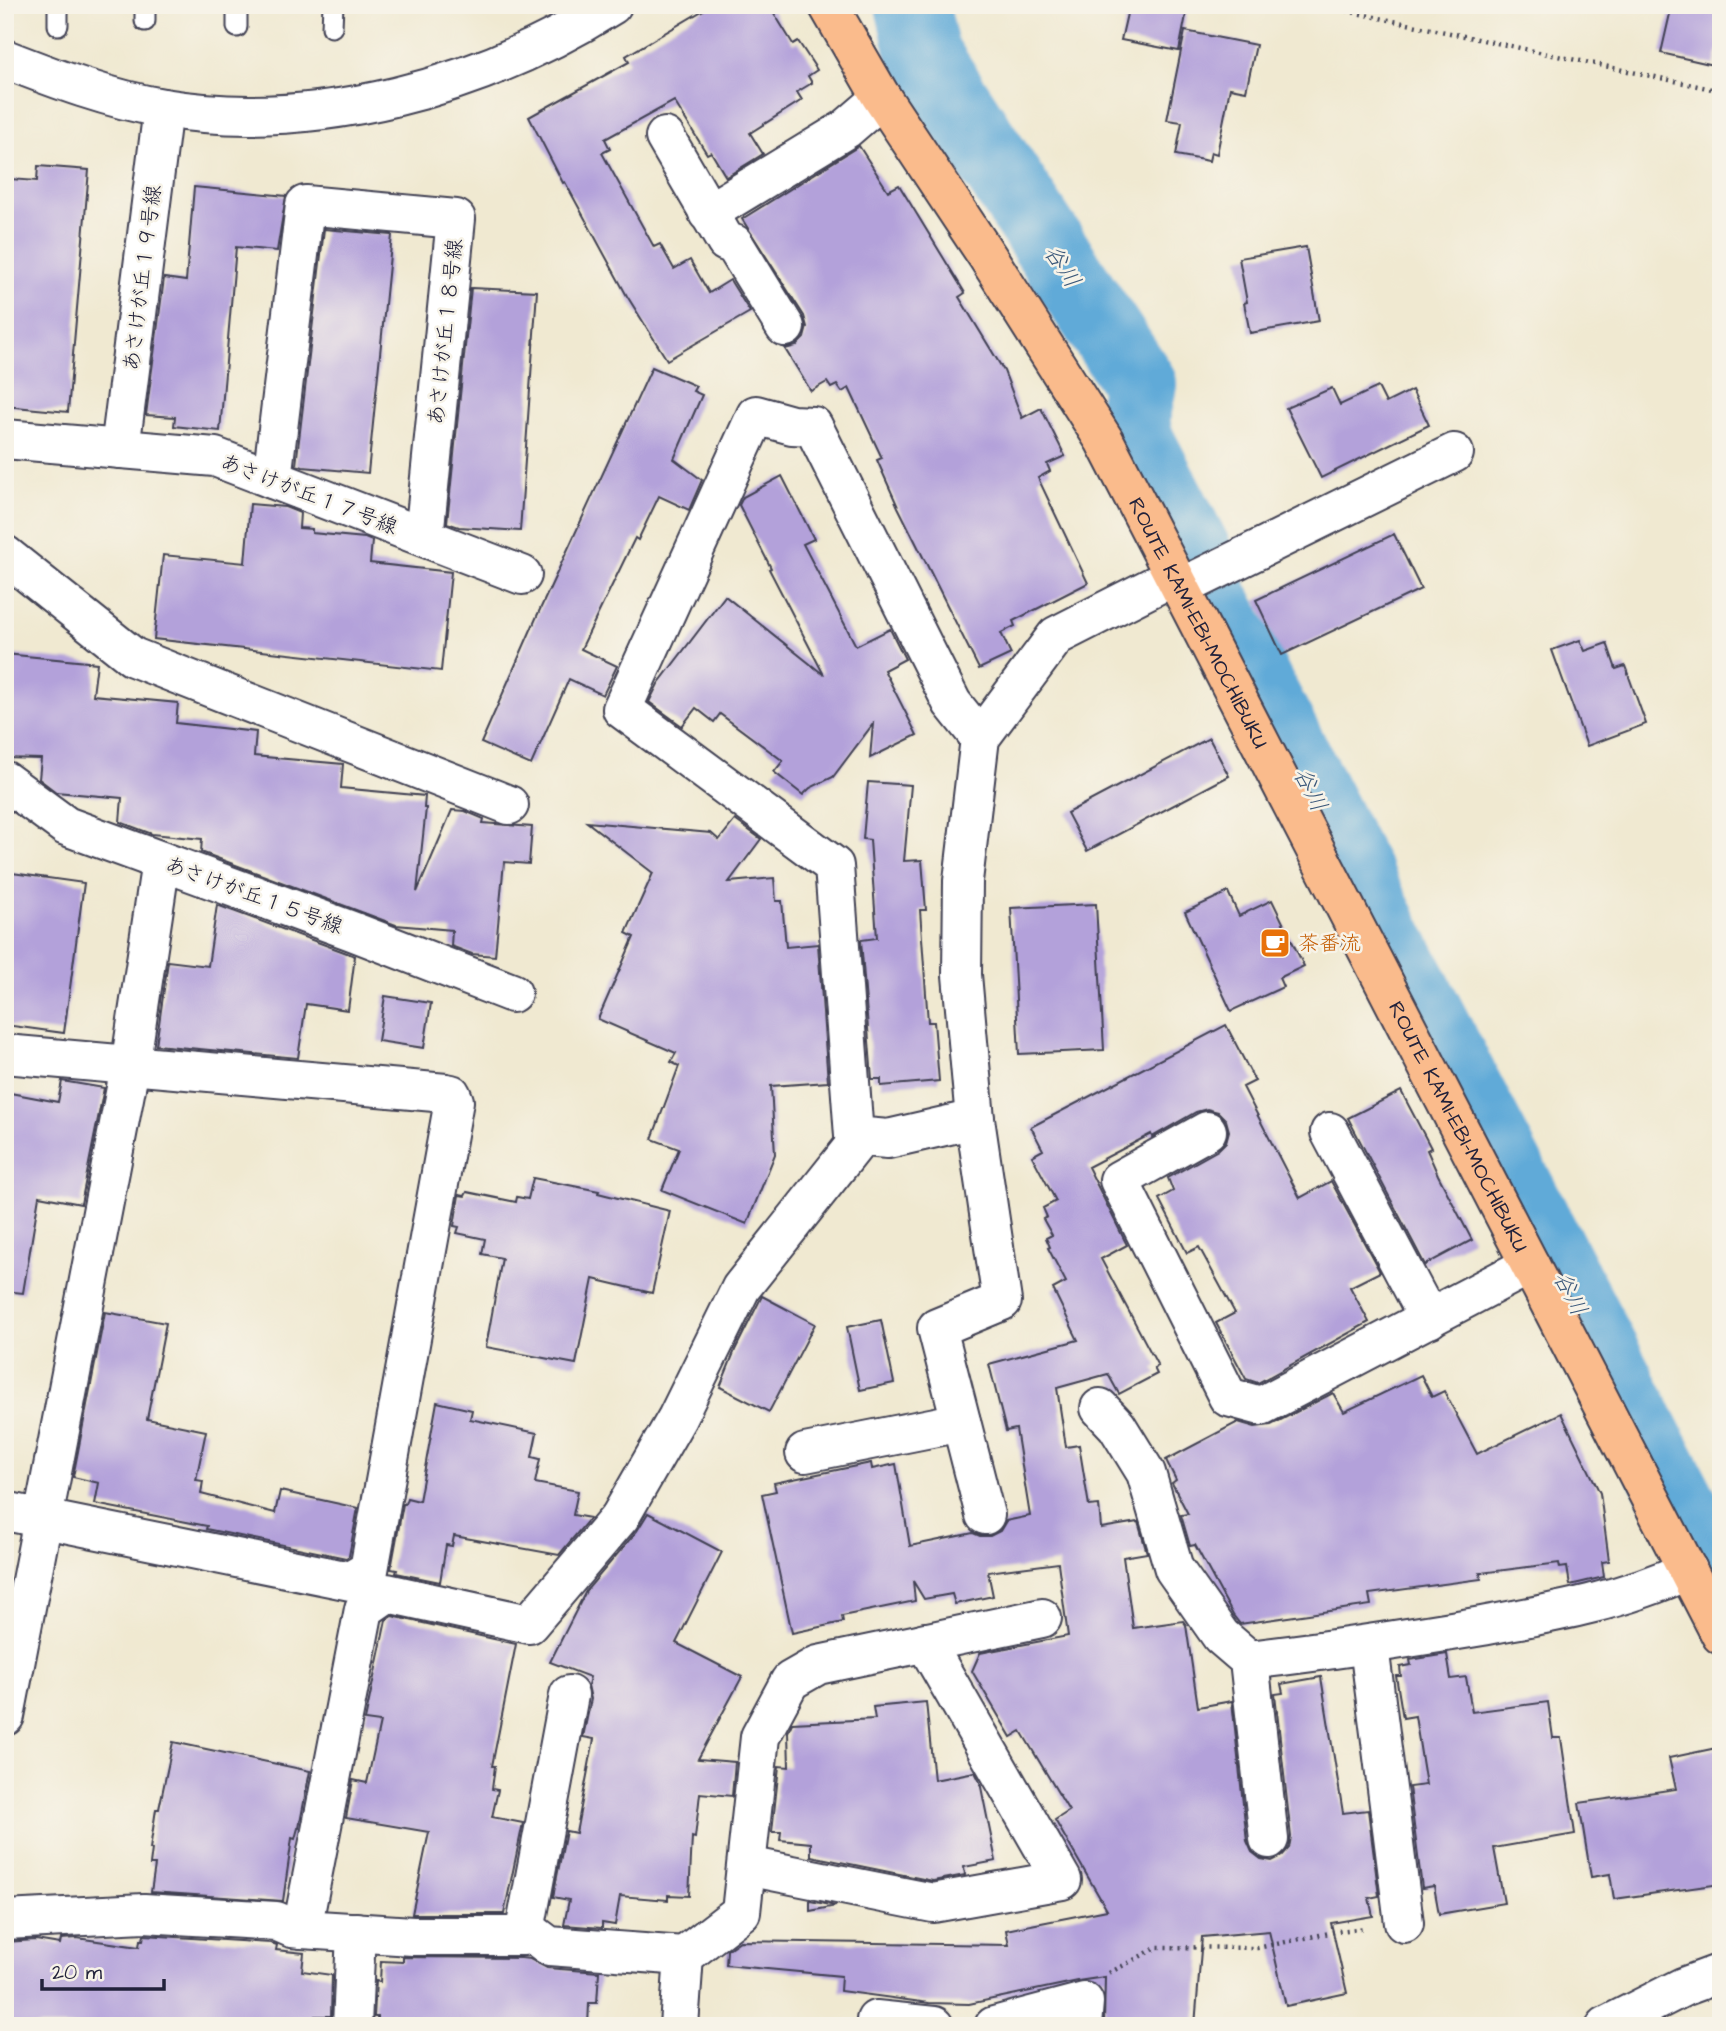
<svg xmlns="http://www.w3.org/2000/svg" width="1726" height="2031" viewBox="0 0 1726 2031" font-family="'Architects Daughter','Klee One',sans-serif">
  <style>
    .lines { fill: none; stroke-linecap: round; stroke-linejoin: round }
    .river { stroke: #61aad8; stroke-width: 74 }
    .building { fill: #b3a1da }
    .service-casing { stroke: #414052; stroke-width: 23 }
    .minor-casing { stroke: #414052; stroke-width: 42 }
    .tertiary-casing { stroke: #414052; stroke-width: 42 }
    .primary-casing { stroke: #414052; stroke-width: 42 }
    .path { stroke: #414052; stroke-width: 4.5; stroke-dasharray: 2 5; stroke-linecap: butt }
    .service { stroke: #fff; stroke-width: 19 }
    .minor { stroke: #fff; stroke-width: 38 }
    .tertiary { stroke: #fff; stroke-width: 38 }
    .primary { stroke: #fabb8c; stroke-width: 38 }
    .labels { text-anchor: middle; stroke-width: 5; stroke-linejoin: round; paint-order: stroke }
    .street-label { font-size: 21px; fill: #22223b; stroke: #f7f3e8 }
    .food-label { font-size: 21px; fill: #c56008; stroke: #f7f3e8; text-anchor: start }
    .water-label { font-size: 23px; font-style: italic; fill: #3b587a; stroke: #f7f3e8 }
  </style>
  <rect width="100%" height="100%" fill="#f7f3e8"/>
  <filter id="ink" filterUnits="userSpaceOnUse"><feTurbulence type="fractalNoise" baseFrequency=".0143" numOctaves="2"/><feDisplacementMap in="SourceGraphic" scale="14" xChannelSelector="R" yChannelSelector="G"/><feConvolveMatrix kernelMatrix="1 2 1 2 8 2 1 2 1" color-interpolation-filters="sRGB"/></filter>
  <filter id="wash" filterUnits="userSpaceOnUse"><feTurbulence type="fractalNoise" baseFrequency=".00686" numOctaves="4" result="noise"/><feDisplacementMap in="SourceGraphic" scale="28" xChannelSelector="R" yChannelSelector="G"/><feGaussianBlur stdDeviation="1.57" result="paint"/><feColorMatrix in="noise" values="0 0 0 0 0 0 0 0 0 0 0 0 0 0 0 0 0 1.4 0 .05"/><feComposite in="paint" operator="in"/></filter>
  <g filter="url(#wash)">
    <rect width="100%" height="100%" fill="#f0e9d1"/>
    <g class="lines">
      <path class="river" d="M912 5 923 53 1140 384 1133 420 1136 438 1197 556 1211 596 1721 1582"/>
    </g>
    <g id="blocks">
      <g class="building">
        <path d="M712 5H769L793 44 798 41 817 70 808 76 812 83 797 92 802 100 750 133 763 154 726 177 711 152 707 154 674 101 605 139 610 149 602 153 654 247 660 244 674 269 690 260 709 293 730 280 750 312 667 360 627 296 565 182 563 183 529 117 629 62 626 56Z"/>
        <path d="M1129 5H1188L1179 51 1121 40Z"/>
        <path d="M1672 5H1721V38L1714 65 1661 53Z"/>
        <path d="M1185 31 1256 45 1246 91 1230 88 1217 154 1211 152 1209 161 1176 155 1182 122 1167 120Z"/>
        <path d="M859 146 888 191 899 185 965 293 959 297 1004 371 1022 418 1041 408 1065 456 1047 464 1050 471 1038 478 1088 583 1013 621 1015 626 1001 633 1011 654 979 669 898 507 877 460 882 458 849 388 842 392 837 385 831 388 827 382 811 391 785 349 796 346 804 338 807 327 804 316 742 219Z"/>
        <path d="M38 166 89 170 68 412 5 406V267L10 179 37 181Z"/>
        <path d="M194 187 286 196 277 251 236 247 220 431 174 426 175 417 146 415 164 278 186 281Z"/>
        <path d="M324 229 392 235 368 473 303 467 296 465Z"/>
        <path d="M1306 247 1319 321 1250 333 1244 303 1247 302 1239 258Z"/>
        <path d="M471 288 537 291 520 531 459 527 447 523Z"/>
        <path d="M652 367 696 386 693 391 702 395 674 459 702 480 689 510 659 496 638 540 635 538 581 649 617 666 603 695 569 679 531 765 481 743 537 616Z"/>
        <path d="M1378 387 1386 403 1412 390 1429 425 1321 478 1286 408 1332 388 1340 405Z"/>
        <path d="M782 476 814 539 803 544 856 646 890 629 905 659 884 670 917 735 870 758 873 724 833 777 810 788 803 795 774 772 783 761 720 714 714 722 696 708 682 726 649 702 658 684 725 596 824 675 769 569 771 568 739 505 743 497Z"/>
        <path d="M250 504 285 507 300 513 299 528 312 529V533L365 538 372 541 370 563 451 572 441 671 154 639 163 555 245 563Z"/>
        <path d="M1394 534 1421 589 1282 655 1256 600Z"/>
        <path d="M1580 640 1585 651 1607 643 1616 669 1625 666 1646 724 1587 746 1552 650Z"/>
        <path d="M5 654 97 663 93 695 178 703 176 723 256 732 254 756 343 764 341 788 425 796 424 808H426L417 892 452 810 465 811 484 819 483 823 532 827 529 864 504 862 495 956 472 954 451 946 452 930 396 925 201 852 202 839 152 834 120 822 122 798 56 792 39 779 41 759 5 758Z"/>
        <path d="M1209 738 1229 776 1087 851 1067 813Z"/>
        <path d="M868 782 911 785 904 861 922 860 926 910H920L928 1022H934L939 1081 881 1086V1079H872L861 940 877 938 870 840 863 839Z"/>
        <path d="M735 820 761 839 729 882 774 878 776 901H782L786 947 818 944 828 1082 771 1086 775 1154 747 1224 662 1190 679 1149 652 1139 679 1066 671 1062 676 1053 598 1019 634 937 626 933 653 873 587 822 711 833 719 840Z"/>
        <path d="M5 872 84 883 64 1033 5 1025Z"/>
        <path d="M1228 892 1239 916 1272 900 1304 966 1279 978 1283 987 1231 1011 1185 912Z"/>
        <path d="M1096 904 1104 1050 1019 1054 1011 908Z"/>
        <path d="M217 905 355 956 348 1010 306 1004 298 1058 156 1045 168 961 208 966Z"/>
        <path d="M385 996 431 1003 424 1048 378 1041Z"/>
        <path d="M1226 1025 1255 1081 1243 1087 1300 1198 1331 1181 1380 1272 1350 1287 1369 1322 1258 1383 1246 1379 1216 1323 1235 1313 1199 1247 1187 1253 1159 1199 1173 1191 1168 1178 1218 1150 1226 1142 1229 1131 1226 1120 1218 1112 1207 1109 1196 1112 1152 1137 1151 1134 1088 1167 1127 1245 1101 1259 1158 1366 1154 1368 1157 1374 1119 1394 1108 1374 1057 1388 1066 1447 1079 1445 1089 1506 1099 1505 1101 1528 1138 1522 1147 1553 1123 1557 1133 1628 1183 1621 1186 1625 1198 1707 1232 1701 1247 1841 1252 1852 1261 1859 1272 1861 1282 1856 1289 1848 1291 1837 1275 1694 1283 1693 1281 1684 1321 1677 1343 1813 1368 1810 1379 1896 1369 1898 1373 1916 1331 1923 1347 1993 1286 2006 1269 1931 1202 1937 1195 2026H1104L1105 1977 1078 1981 969 2004 929 2003 840 1991 841 1976 726 1965 727 1950 740 1941 1009 1945 1006 1930 1107 1910 1055 1820 1069 1811 1021 1731 1011 1737 972 1671 980 1653 1068 1636 1058 1563 988 1572 993 1596 955 1604 952 1594 924 1599 913 1581 915 1601 842 1616 843 1622 792 1633 762 1494 776 1491 774 1483 871 1463 872 1469 896 1464 910 1546 973 1533 980 1536H990L1000 1531 1006 1521 1030 1516 1016 1429 1006 1431 989 1364 1078 1340 1053 1289 1066 1282 1048 1248 1050 1247 1046 1238 1052 1235 1043 1219 1047 1217 1043 1208 1056 1201 1032 1156 1043 1150 1031 1127Z"/>
        <path d="M62 1081 104 1088 81 1204 39 1196 23 1293 5 1291V1092L58 1102Z"/>
        <path d="M1401 1091 1431 1148 1427 1150 1438 1175 1472 1240 1425 1265 1348 1118Z"/>
        <path d="M533 1178 599 1191 598 1193 670 1211 652 1293 593 1279 576 1364 486 1347 502 1258 482 1254 485 1239 457 1233 459 1227 454 1226 459 1195 465 1196 467 1192 516 1202 517 1197 528 1199Z"/>
        <path d="M762 1296 815 1324 769 1412 720 1387 735 1350Z"/>
        <path d="M105 1312 166 1323 147 1419 206 1431 196 1480 203 1481 201 1494 275 1513 280 1491 358 1508 349 1556 346 1558 206 1529 207 1526 95 1504 99 1483 73 1477Z"/>
        <path d="M881 1320 894 1383 860 1390 847 1327Z"/>
        <path d="M1421 1375 1432 1397 1444 1391 1477 1454 1561 1413 1600 1493 1609 1561 1602 1562 1604 1577 1570 1585 1567 1567 1560 1568 1559 1563 1480 1573 1481 1579 1369 1594 1371 1605 1240 1624 1233 1615 1195 1545 1190 1546 1181 1515 1188 1514 1172 1483 1176 1480 1166 1460 1238 1422 1255 1427 1271 1425 1333 1393 1344 1412Z"/>
        <path d="M437 1402 472 1410 470 1419 537 1433 532 1457 540 1459 535 1483 578 1491 573 1515 590 1518 559 1555 454 1536 452 1546 446 1545 440 1582 396 1573 397 1570 391 1569 403 1504H405L407 1498 419 1501Z"/>
        <path d="M648 1513 722 1552 676 1643 742 1677 698 1759 735 1762 732 1796 700 1793 695 1838 692 1837 689 1896 668 1895V1900L620 1896 615 1925 602 1923V1928L564 1925 569 1900 553 1897 566 1831 576 1833 594 1739 583 1737 591 1699 588 1685 590 1677 550 1662 586 1591 637 1531Z"/>
        <path d="M392 1616 516 1644 492 1766H495L492 1789 498 1790 492 1817 523 1823 504 1914H412L429 1832 346 1818 353 1780 367 1783 380 1722 365 1720 386 1620Z"/>
        <path d="M1447 1654 1451 1679 1466 1677 1472 1712 1548 1702 1553 1738H1561L1575 1834 1494 1848 1504 1903 1439 1914 1434 1886 1422 1888 1409 1787 1426 1785 1415 1716 1403 1718 1396 1676H1401L1400 1667 1411 1665 1410 1660Z"/>
        <path d="M926 1702 934 1780 975 1772 980 1782 996 1861 964 1867 965 1875 933 1881 811 1856V1843L780 1840 781 1832H772L779 1766 789 1767 788 1732 792 1723 875 1719 873 1707Z"/>
        <path d="M173 1742 310 1771 299 1828H298L295 1839 292 1838 283 1901 151 1892 155 1865H150L152 1849H150L156 1809H159Z"/>
        <path d="M1721 1747V1884L1614 1899 1610 1874 1591 1877 1579 1803 1676 1789 1669 1758Z"/>
        <path d="M810 1901 836 1906 810 1911Z"/>
        <path d="M144 1935 271 1943 277 1945 276 1950 304 1953 302 1971 332 1975 331 2016H315L314 2026H5V1942L36 1940 60 1944 61 1939 77 1938 139 1947 140 1940H143Z"/>
        <path d="M403 1957 521 1958 530 1959 547 1968 599 1972 597 2003H589L588 2026H378V2017H374L376 1981 380 1982 381 1961 403 1962Z"/>
      </g>
    </g>
  </g>
  <g filter="url(#ink)">
    <use href="#blocks" fill-opacity="0" stroke="#414052" stroke-width="2"/>
    <g class="lines">
      <g class="service-casing">
        <g id="service">
          <path d="M145 5V21"/>
          <path d="M58 25V5"/>
          <path d="M237 27V5"/>
          <path d="M332 27 333 5"/>
        </g>
      </g>
      <g class="minor-casing">
        <g id="minor">
          <path d="M665 137 726 242 734 244 785 327"/>
          <path d="M708 213 846 129 882 98"/>
          <path d="M5 439 215 457 522 575"/>
          <path d="M120 449 163 108"/>
          <path d="M272 479 305 205 456 219 424 537"/>
          <path d="M5 555 133 657 509 805"/>
          <path d="M1180 588 1454 453"/>
          <path d="M5 781 66 826 352 931 512 993"/>
          <path d="M5 1054 446 1093 451 1094 454 1101 369 1570 350 1581 5 1511"/>
          <path d="M975 1119 888 1139 854 1136 834 866 622 709 756 415 792 425 813 426 952 703 980 738"/>
          <path d="M1207 1131 1119 1180 1228 1397 1261 1406 1530 1265"/>
          <path d="M1330 1132 1429 1319"/>
          <path d="M1100 1408 1117 1426 1146 1473 1174 1569 1221 1636 1249 1660 1269 1839"/>
          <path d="M805 1453 961 1422"/>
          <path d="M985 1515 937 1328 1002 1301 975 1119 962 975 963 881 980 738 1056 636 1174 576"/>
          <path d="M1369 1646 1404 1923"/>
          <path d="M1249 1660C1327 1651 1404 1639 1482 1626 1553 1613 1622 1601 1688 1570"/>
          <path d="M5 1716 130 1067 161 861"/>
          <path d="M747 1866 933 1903 1062 1880 925 1642"/>
          <path d="M5 1920 144 1913 276 1921 292 1928 302 1929 413 1936H524L569 1695"/>
          <path d="M525 1928 549 1946 684 1956"/>
          <path d="M302 1929 364 1609 387 1593 529 1624 620 1517 677 1418 741 1288 861 1137"/>
          <path d="M352 2026 356 1932"/>
          <path d="M679 2026 684 1956 741 1912 760 1737 790 1681 818 1665 1042 1618"/>
          <path d="M876 2026V2020L934 2026"/>
          <path d="M994 2026 1084 2002 1082 2026"/>
          <path d="M1606 2026 1683 1987 1721 1973"/>
        </g>
      </g>
      <g class="tertiary-casing">
        <path id="tertiary" d="M5 59C56 79 109 99 163 108 316 133 482 87 612 5"/>
      </g>
      <g class="primary-casing">
        <g id="primary">
          <path id="s1" d="M828 5 880 95 987 256 1104 440 1721 1635"/>
        </g>
      </g>
      <g class="path">
        <path d="M1319 5 1721 91"/>
        <path d="M1109 1973 1158 1947 1257 1948 1339 1931 1365 1928"/>
      </g>
      <use href="#service" class="service"/>
      <use href="#minor" class="minor"/>
      <use href="#tertiary" class="tertiary"/>
      <use href="#primary" class="primary"/>
    </g>
  </g>
  <defs>
    <g id="cafe-square" transform="scale(1.575)"><rect x="-9" y="-9" width="18" height="18" rx="4" fill="#e8710a" stroke="#f7f3e8"/><path d="M-5.5-4.5H6V0H3Q3 3.5 0 3.5H-2.5Q-5.5 3.5-5.5 0ZM3-3.2v2h1.7v-2ZM-6 4.5H4V6H-6Z" fill="#fff"/></g>
  </defs>
  <g fill-rule="evenodd">
    <use href="#cafe-square" x="1275" y="943"/>
  </g>
  <g class="labels">
    <g class="street-label">
      <text transform="translate(142 278) rotate(-83)" y="7">あさけが丘１９号線</text>
      <text transform="translate(445 332) rotate(-84)" y="7">あさけが丘１８号線</text>
      <text transform="translate(309 494) rotate(21)" y="7">あさけが丘１７号線</text>
      <text dy="7" stroke="none"><textPath href="#s1" startOffset="721">ROUTE KAMI-EBI-MOCHIBUKU</textPath></text>
      <text transform="translate(254 895) rotate(20)" y="7">あさけが丘１５号線</text>
      <text dy="7" stroke="none"><textPath href="#s1" startOffset="1288">ROUTE KAMI-EBI-MOCHIBUKU</textPath></text>
    </g>
    <g class="food-label">
      <text x="1298" y="950">茶番流</text>
    </g>
    <g class="water-label">
      <text transform="translate(1063 266) rotate(57)" y="8">谷川</text>
      <text transform="translate(1311 789) rotate(63)" y="8">谷川</text>
      <text transform="translate(1571 1293) rotate(63)" y="8">谷川</text>
    </g>
  </g>
  <rect width="1726" height="2031" fill="none" stroke="#f7f3e8" stroke-width="28"/>
  <path d="M42 1979v10h122v-10" fill="none" stroke="#22223b" stroke-width="3.5"/>
  <text x="52" y="1979" font-size="21" fill="#22223b" stroke="#f7f3e8" stroke-width="5" paint-order="stroke">20 m</text>
</svg>
